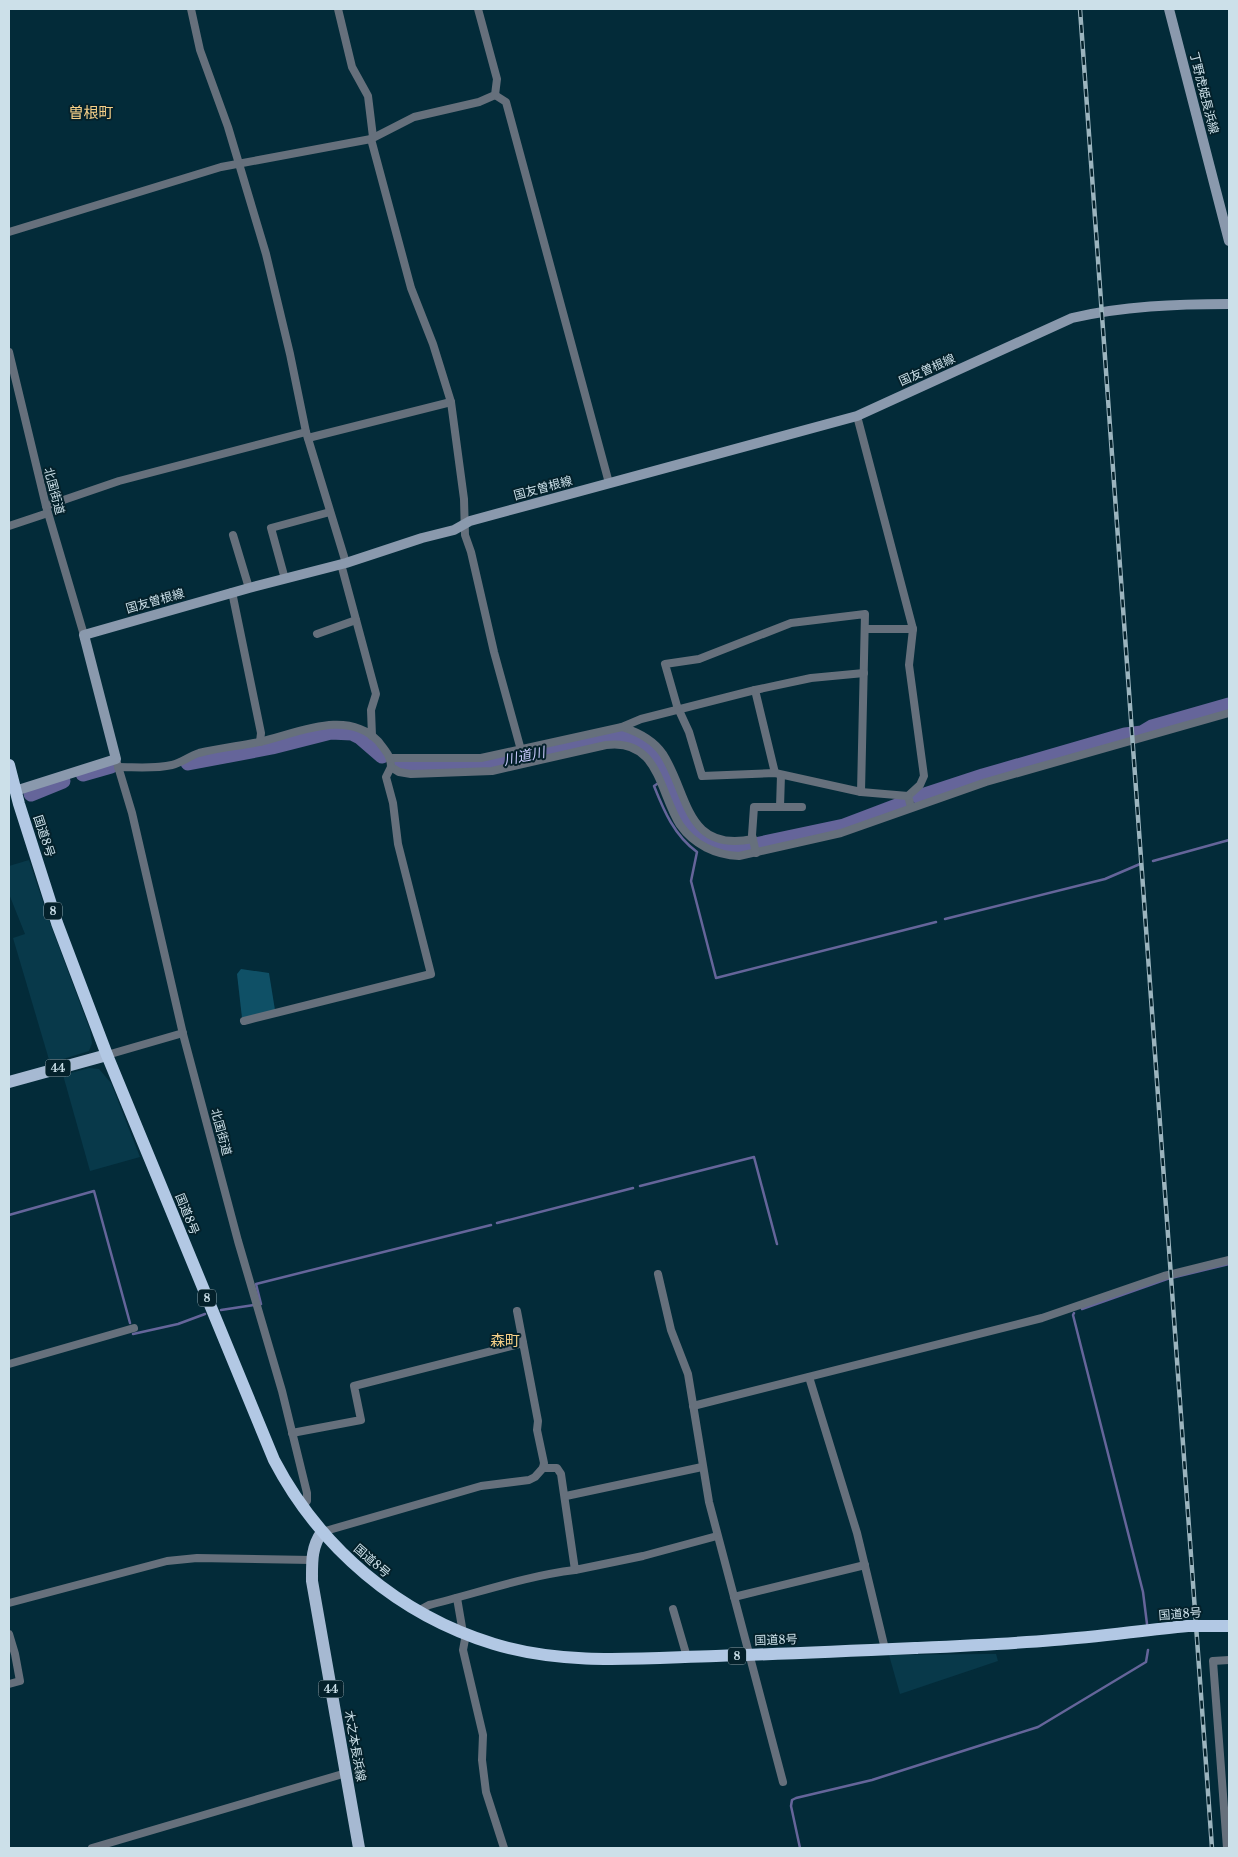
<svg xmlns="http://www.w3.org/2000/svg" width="1238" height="1857" viewBox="0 0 1238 1857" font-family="'Libre Baskerville','Noto Sans JP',serif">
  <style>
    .built { fill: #08394a }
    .green { fill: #0f5066 }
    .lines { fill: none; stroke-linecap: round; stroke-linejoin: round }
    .stream { stroke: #65659a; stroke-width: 2.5 }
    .river { stroke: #65659a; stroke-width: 15 }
    .minor { stroke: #66707c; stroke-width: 8 }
    .secondary { stroke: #8a99ad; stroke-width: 10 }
    .primary { stroke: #a6b9d2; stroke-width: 12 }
    .trunk { stroke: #b2c8e4; stroke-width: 12 }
    .rail-casing { stroke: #9bb4be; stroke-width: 4.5 }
    .rail { stroke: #04212b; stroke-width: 2.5; stroke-dasharray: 8; stroke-linecap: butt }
    .trunk-bridge { stroke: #b2c8e4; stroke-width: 12 }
    .labels { text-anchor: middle; stroke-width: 4; stroke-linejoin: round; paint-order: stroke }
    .shield { fill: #04212b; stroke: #90a7b0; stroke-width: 1 }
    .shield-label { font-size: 11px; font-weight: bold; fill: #cce0e9 }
    .street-label { font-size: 12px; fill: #cce0e9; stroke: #04212b }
    .water-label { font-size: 14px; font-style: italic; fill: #c8c9fb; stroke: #04212b }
    .quarter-label { font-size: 15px; fill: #f6d088; stroke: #04212b }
  </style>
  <rect width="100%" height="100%" fill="#032b39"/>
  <g class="built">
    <path d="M29 860 50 923 90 1030 92 1043 89 1051 50 1063 13 938 25 934 9 894V866Z"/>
    <path d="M89 1068 99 1069 111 1083 140 1157 90 1171 63 1075Z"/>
    <path d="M982 1654H996L998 1661 900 1694 889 1655Z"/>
  </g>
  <path class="green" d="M241 969 269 973 275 1010 242 1018 237 974Z"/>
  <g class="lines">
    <g class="stream">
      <path d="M665 782 667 780"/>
      <path d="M657 784 654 786C664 811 674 835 697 852L691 881 716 978 936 922"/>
      <path d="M1153 861 1229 840"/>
      <path d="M945 919 1105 879 1140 864"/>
      <path d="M640 1186 754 1157 777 1244"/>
      <path d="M9 1215 94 1191 130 1323"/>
      <path d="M497 1223 633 1188"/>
      <path d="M261 1304 256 1284 491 1225"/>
      <path d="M1082 1309 1167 1279 1229 1264"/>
      <path d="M221 1310 254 1305"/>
      <path d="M1074 1313 1073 1315 1143 1592 1147 1624"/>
      <path d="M133 1334 178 1324 205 1314"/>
      <path d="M800 1848 791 1806 792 1800 796 1798 872 1780 1038 1727 1146 1662 1148 1650"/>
    </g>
    <g class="river">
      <path d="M188 763 272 747 331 732 352 733 360 737 382 756"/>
      <path d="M400 765H483L612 737C691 737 651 845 741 848L844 826 902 804"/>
      <path d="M83 774 111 766"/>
      <path d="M31 794 63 781"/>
      <path d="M919 797 983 776 1125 735 1142 733 1152 727 1229 705"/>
    </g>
    <g class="minor">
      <path d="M191 9 200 50 228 127 266 254 290 354 306 432"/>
      <path d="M338 9 352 67 368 96 373 137"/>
      <path d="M495 95 506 102 609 483"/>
      <path d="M371 139 411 288 433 344 451 402 464 499 465 535 471 552 494 652 521 750"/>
      <path d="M9 232 221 167 371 139 414 117 479 102 495 95 497 79 478 9"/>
      <path d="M9 352 46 506 84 635"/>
      <path d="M857 416 913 629 909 665 924 776 920 785 908 796 911 807"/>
      <path d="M308 438 451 402"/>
      <path d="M46 506 119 481 306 432 346 563"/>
      <path d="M9 526 48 513"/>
      <path d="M233 535 249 588"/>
      <path d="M341 564 376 694 371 710 372 736"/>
      <path d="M285 579 271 528 330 512"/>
      <path d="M232 592 261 733 260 742"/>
      <path d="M865 614 861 792 775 773 702 776 689 732 677 706 665 664 699 659 791 623Z"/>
      <path d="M866 629H913"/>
      <path d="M317 634 356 620"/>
      <path d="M622 727C638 732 653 739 663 754 689 794 685 853 753 839"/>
      <path d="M391 758H481L622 727 641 719 755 690"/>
      <path d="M117 763 132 813 183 1034 238 1241 282 1391 307 1493V1501L302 1507"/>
      <path d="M118 767C136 767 155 769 172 765 182 763 189 756 199 753 219 748 239 746 259 742 296 734 346 708 378 741 385 750 391 756 391 767L399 772 411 774 492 771 606 745C659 738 659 792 680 825 694 845 716 855 739 856L841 833 986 782 1229 713"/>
      <path d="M775 773 755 690 811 678 864 673"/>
      <path d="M861 792 908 796"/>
      <path d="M780 807H802"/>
      <path d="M756 853 752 835 754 807H780L781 775"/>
      <path d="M244 1021 431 974 398 844 393 803 386 777 391 767"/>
      <path d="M107 1055 183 1033"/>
      <path d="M658 1274 671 1330 688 1374 709 1502 783 1782"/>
      <path d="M9 1364 134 1328"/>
      <path d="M809 1377 857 1533 885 1649"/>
      <path d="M693 1406 1042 1318 1164 1276 1229 1260"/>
      <path d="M292 1433 361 1420 354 1386 523 1343"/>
      <path d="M543 1468H557L561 1474 575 1570 643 1556 717 1536"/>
      <path d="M566 1496 702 1467"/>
      <path d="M322 1532 481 1486 529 1480 535 1477 543 1468 544 1463 537 1430 538 1421 517 1311"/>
      <path d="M734 1597 865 1565"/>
      <path d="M457 1598 463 1633"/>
      <path d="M9 1603 167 1561 197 1558 312 1560"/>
      <path d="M673 1609 687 1657"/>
      <path d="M418 1611 429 1605C478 1593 525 1576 575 1570"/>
      <path d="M9 1634 15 1654 20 1681 9 1684"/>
      <path d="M466 1634 463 1650 483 1735 482 1760 486 1792 504 1848"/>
      <path d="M92 1848 346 1773"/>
      <path d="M1227 1848 1213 1661 1229 1660"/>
    </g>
    <g class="secondary">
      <path d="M1169 9 1229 241"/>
      <path d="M15 791 116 759 84 635 249 588 346 563 422 538 454 530 470 521 857 416 1072 318C1123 306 1177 304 1229 304"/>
    </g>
    <g class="primary">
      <path d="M9 1082 107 1055"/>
      <path d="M322 1532C311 1547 312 1563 312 1581L359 1848"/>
    </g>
    <g class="trunk">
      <path d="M9 765 19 804 57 923 107 1055 274 1460C320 1548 399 1615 494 1644 566 1666 642 1658 716 1656 782 1654 849 1651 915 1648 961 1646 1008 1644 1054 1640 1099 1637 1143 1630 1188 1626"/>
      <path d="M1209 1626H1229"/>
    </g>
    <g class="rail-casing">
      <path id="rail" d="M1080 9 1212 1848"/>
    </g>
    <use href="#rail" class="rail"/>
    <path class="trunk-bridge" d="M1188 1626H1209"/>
  </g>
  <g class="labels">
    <g class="shield">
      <rect x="44" y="902.5" width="18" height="17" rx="4"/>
      <rect x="45.5" y="1059.5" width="25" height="17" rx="4"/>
      <rect x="198" y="1289.5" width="18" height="17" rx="4"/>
      <rect x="728" y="1647.5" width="18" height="17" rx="4"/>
      <rect x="318.5" y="1680.5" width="25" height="17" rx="4"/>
    </g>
    <g class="shield-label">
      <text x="53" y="915">8</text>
      <text x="58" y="1072">44</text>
      <text x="207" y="1302">8</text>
      <text x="737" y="1660">8</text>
      <text x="331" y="1693">44</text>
    </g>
    <g class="street-label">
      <text transform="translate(1204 93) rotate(76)" y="4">丁野虎姫長浜線</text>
      <text transform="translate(927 370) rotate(-24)" y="4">国友曽根線</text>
      <text transform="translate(543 488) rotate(-15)" y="4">国友曽根線</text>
      <text transform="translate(54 491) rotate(75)" y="4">北国街道</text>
      <text transform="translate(155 601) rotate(-16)" y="4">国友曽根線</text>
      <text transform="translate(44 836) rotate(72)" y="4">国道8号</text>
      <text transform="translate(221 1132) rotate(75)" y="4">北国街道</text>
      <text transform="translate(187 1214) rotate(68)" y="4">国道8号</text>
      <text transform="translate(372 1561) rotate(41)" y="4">国道8号</text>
      <text transform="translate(1180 1614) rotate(-4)" y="4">国道8号</text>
      <text transform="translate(776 1640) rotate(-2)" y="4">国道8号</text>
      <text transform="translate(355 1746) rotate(80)" y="4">木之本長浜線</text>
    </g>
    <g class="water-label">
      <text transform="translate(524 756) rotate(-12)" y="5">川道川</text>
    </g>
    <g class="quarter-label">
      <text x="91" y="118">曽根町</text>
      <text x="505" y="1346">森町</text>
    </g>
  </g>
  <rect width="1238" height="1857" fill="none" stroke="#cce0e9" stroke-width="20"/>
</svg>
